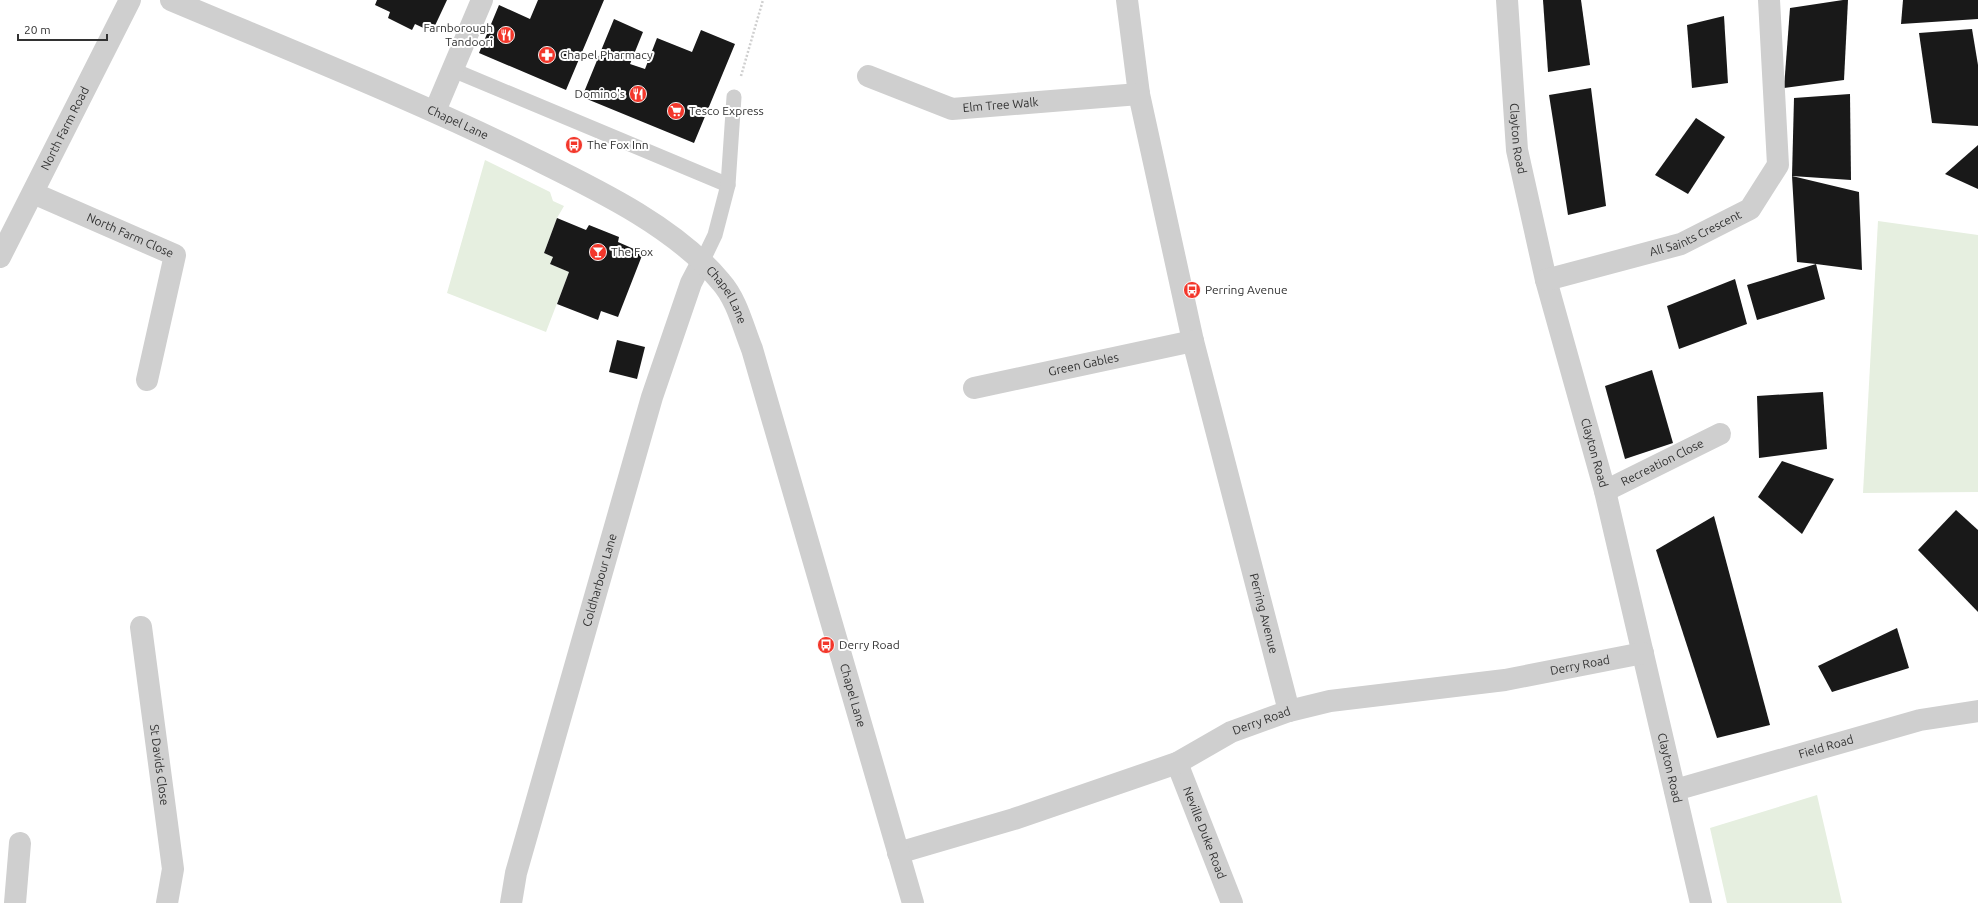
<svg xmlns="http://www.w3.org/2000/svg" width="1978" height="903" viewBox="0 0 1978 903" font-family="Ubuntu,sans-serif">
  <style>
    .green { fill: #e6efe0 }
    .building { fill: #191919 }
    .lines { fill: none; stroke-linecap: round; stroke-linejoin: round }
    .path { stroke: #cfcfcf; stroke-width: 2.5; stroke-dasharray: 2 2; stroke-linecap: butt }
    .service { stroke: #cfcfcf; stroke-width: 15 }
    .minor { stroke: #cfcfcf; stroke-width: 22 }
    .tertiary { stroke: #cfcfcf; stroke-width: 22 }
    .labels { text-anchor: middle; stroke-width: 4; stroke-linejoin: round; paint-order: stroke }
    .poi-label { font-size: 12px; fill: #323232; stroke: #fff; text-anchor: start }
    .street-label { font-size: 12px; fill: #323232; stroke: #fff }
  </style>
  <rect width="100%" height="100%" fill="#fff"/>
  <g class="green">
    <path d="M485 160 550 192 553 201 564 206 557 218 544 253 553 257 550 264 569 272 546 332 447 293Z"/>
    <path d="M1878 221 1978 235V492L1863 493Z"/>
    <path d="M1817 795 1842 903H1727L1710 828Z"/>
  </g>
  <g class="building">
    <path d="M377 0H447L432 32 415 24 412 30 388 18 390 12 375 5Z"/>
    <path d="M538 0H604L566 90 479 53 499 5 530 19Z"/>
    <path d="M1543 0H1581L1590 65 1548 72Z"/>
    <path d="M1843 0H1848L1844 80 1784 88 1790 8Z"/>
    <path d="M1903 0H1978V19L1901 24Z"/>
    <path d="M1724 16 1728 83 1692 88 1687 25Z"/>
    <path d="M614 19 643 32 630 64 645 69 657 38 692 52 701 30 735 44 694 143 582 97Z"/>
    <path d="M1972 29 1978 65V126L1932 123 1919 33Z"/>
    <path d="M1591 88 1606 206 1568 215 1549 95Z"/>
    <path d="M1850 94 1851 180 1792 176 1794 98Z"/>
    <path d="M1696 118 1725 137 1688 194 1655 175Z"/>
    <path d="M1978 145V189L1945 174Z"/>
    <path d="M1792 176 1859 192 1862 270 1816 264 1825 299 1757 320 1747 285 1816 264 1797 262Z"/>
    <path d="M557 218 586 230 589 225 619 237 618 242 643 253 618 317 601 311 598 320 557 304 569 272 550 264 553 257 544 253Z"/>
    <path d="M1735 279 1747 324 1679 349 1667 306Z"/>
    <path d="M617 340 645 347 637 379 609 372Z"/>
    <path d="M1652 370 1673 443 1625 459 1605 386Z"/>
    <path d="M1823 392 1827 449 1759 458 1757 396Z"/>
    <path d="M1782 461 1834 479 1802 534 1758 497Z"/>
    <path d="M1956 510 1978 530V612L1918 550Z"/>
    <path d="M1714 516 1770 725 1717 738 1656 550Z"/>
    <path d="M1897 628 1909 668 1832 692 1818 666Z"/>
  </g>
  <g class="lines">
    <path class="path" d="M741 76 763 0"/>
    <g class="service">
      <path d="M453 70 728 185"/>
      <path d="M702 262 715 235 728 185 734 97"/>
    </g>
    <g class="minor">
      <path id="s1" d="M1127 0 1139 94 1193 341 1289 711"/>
      <path id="s2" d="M1507 0 1517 150 1546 280 1605 491 1701 903"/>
      <path id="s3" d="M868 76 952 109 1139 94"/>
      <path d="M435 111 482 0"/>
      <path id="s4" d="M33 193 175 255 147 380"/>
      <path id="s5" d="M0 257 130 0"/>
      <path id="s6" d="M1546 280 1681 244 1750 209 1778 165 1769 0"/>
      <path id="s7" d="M974 388 1193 341"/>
      <path id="s8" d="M1605 491 1720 434"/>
      <path id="s9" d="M141 627 173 869 167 903"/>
      <path id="s10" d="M1177 763 1232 903"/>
      <path id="s11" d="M1675 790 1920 720 1978 711"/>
      <path id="s12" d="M898 853 1014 819 1177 763 1231 732 1289 711 1330 701 1505 680 1643 653"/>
      <path d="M15 903 20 843"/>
      <path id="s13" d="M511 903 516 873 652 397 691 283 702 262"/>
    </g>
    <path class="tertiary" id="s14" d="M171 0C292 51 415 100 533 158 596 189 676 227 721 282 737 300 743 327 752 349L913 903"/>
  </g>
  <defs>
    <g id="restaurant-disc" transform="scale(0.9)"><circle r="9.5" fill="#f3372b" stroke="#fff"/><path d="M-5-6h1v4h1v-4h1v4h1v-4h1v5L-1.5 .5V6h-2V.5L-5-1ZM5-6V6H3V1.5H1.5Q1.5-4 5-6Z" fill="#fff"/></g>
    <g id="pharmacy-disc" transform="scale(0.9)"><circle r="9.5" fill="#f3372b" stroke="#fff"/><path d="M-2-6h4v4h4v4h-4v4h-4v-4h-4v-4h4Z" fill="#fff"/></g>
    <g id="supermarket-disc" transform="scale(0.9)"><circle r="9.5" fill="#f3372b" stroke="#fff"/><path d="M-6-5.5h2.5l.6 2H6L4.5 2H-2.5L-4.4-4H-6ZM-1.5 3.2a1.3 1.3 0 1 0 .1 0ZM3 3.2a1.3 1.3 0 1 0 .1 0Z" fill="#fff"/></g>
    <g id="bus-disc" transform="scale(0.9)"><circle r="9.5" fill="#f3372b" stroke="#fff"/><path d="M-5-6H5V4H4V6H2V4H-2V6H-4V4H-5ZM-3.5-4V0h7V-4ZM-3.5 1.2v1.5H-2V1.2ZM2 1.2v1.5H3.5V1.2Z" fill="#fff"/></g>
    <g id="bar-disc" transform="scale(0.9)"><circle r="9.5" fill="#f3372b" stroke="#fff"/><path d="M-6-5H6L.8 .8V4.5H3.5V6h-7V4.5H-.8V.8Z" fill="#fff"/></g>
  </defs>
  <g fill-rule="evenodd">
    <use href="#restaurant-disc" x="506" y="35"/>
    <use href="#pharmacy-disc" x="547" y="55"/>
    <use href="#restaurant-disc" x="638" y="94"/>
    <use href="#supermarket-disc" x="676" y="111"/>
    <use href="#bus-disc" x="574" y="145"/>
    <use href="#bar-disc" x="598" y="252"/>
    <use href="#bus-disc" x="1192" y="290"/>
    <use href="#bus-disc" x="826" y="645"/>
  </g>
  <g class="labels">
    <g class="poi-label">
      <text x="493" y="32" text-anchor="end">Farnborough<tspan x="493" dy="14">Tandoori</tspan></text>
      <text x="560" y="59">Chapel Pharmacy</text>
      <text x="625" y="98" text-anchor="end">Domino's</text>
      <text x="689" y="115">Tesco Express</text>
      <text x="587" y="149">The Fox Inn</text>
      <text x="611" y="256">The Fox</text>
      <text x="1205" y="294">Perring Avenue</text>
      <text x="839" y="649">Derry Road</text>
    </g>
    <g class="street-label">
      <text dy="4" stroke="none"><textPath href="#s3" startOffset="139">Elm Tree Walk</textPath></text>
      <text dy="4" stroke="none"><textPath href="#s14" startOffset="312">Chapel Lane</textPath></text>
      <text dy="4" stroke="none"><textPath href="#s5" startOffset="144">North Farm Road</textPath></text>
      <text dy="4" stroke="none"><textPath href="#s2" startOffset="139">Clayton Road</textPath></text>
      <text dy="4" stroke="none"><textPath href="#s6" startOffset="157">All Saints Crescent</textPath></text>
      <text dy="4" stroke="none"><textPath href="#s4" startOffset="106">North Farm Close</textPath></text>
      <text dy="4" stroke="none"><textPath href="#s14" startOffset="636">Chapel Lane</textPath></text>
      <text dy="4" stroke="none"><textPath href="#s7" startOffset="112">Green Gables</textPath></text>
      <text dy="4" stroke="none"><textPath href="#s2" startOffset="463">Clayton Road</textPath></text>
      <text dy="4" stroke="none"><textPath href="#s8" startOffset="64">Recreation Close</textPath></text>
      <text dy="4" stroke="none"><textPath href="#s13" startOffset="335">Coldharbour Lane</textPath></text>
      <text dy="4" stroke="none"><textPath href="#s1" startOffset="629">Perring Avenue</textPath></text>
      <text dy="4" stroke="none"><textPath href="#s12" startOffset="712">Derry Road</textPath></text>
      <text dy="4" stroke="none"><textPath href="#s14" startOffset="1057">Chapel Lane</textPath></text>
      <text dy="4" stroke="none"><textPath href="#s12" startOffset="388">Derry Road</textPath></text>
      <text dy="4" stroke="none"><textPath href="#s11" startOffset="157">Field Road</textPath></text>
      <text dy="4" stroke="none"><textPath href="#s9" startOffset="139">St Davids Close</textPath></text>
      <text dy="4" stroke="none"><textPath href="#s2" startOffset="787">Clayton Road</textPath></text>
      <text dy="4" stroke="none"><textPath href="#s10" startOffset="75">Neville Duke Road</textPath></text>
    </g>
  </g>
  <path d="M18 34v6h89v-6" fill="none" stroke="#323232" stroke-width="2"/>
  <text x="24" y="34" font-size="12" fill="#323232" stroke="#ffffff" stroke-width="3" paint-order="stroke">20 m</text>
</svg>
